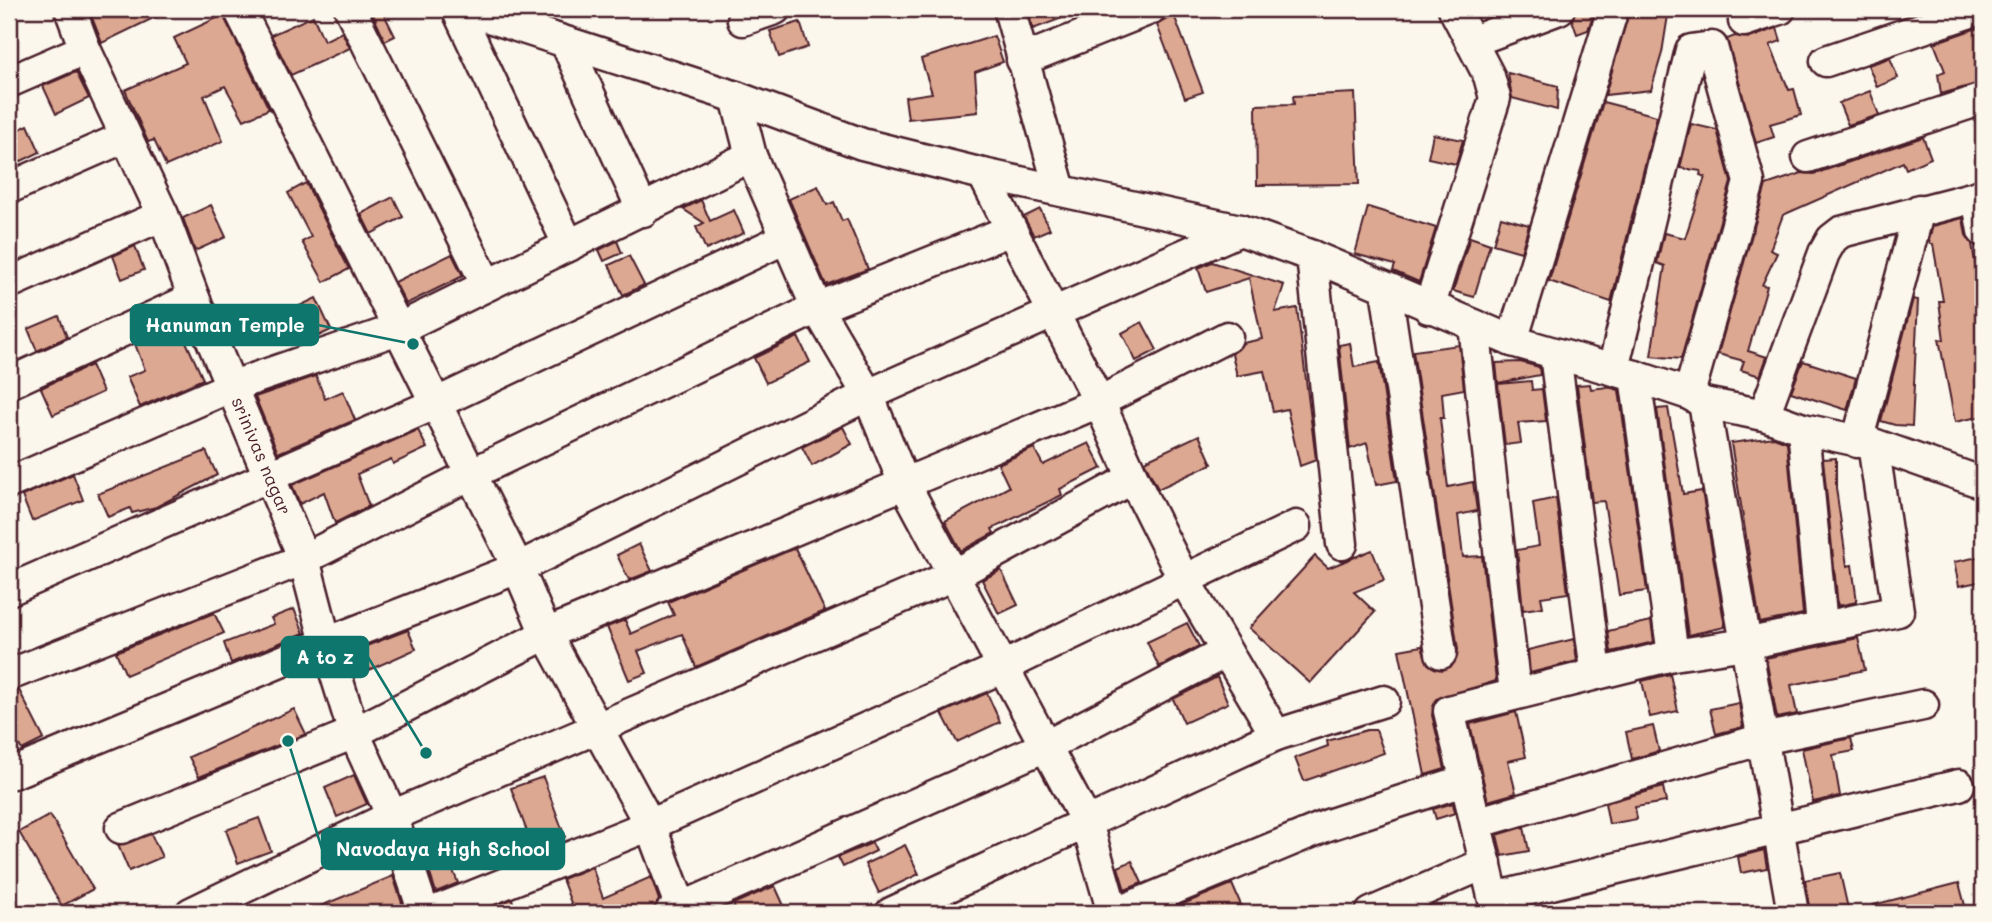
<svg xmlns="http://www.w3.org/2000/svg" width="1992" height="922" viewBox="0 0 1992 922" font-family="Mali,sans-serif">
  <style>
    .building { fill: #dda892; stroke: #4a1f2b; stroke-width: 2 }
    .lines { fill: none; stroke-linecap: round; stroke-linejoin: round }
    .minor-casing { stroke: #4a1f2b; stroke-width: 35 }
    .minor { stroke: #fbf7ec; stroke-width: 30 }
    .labels { text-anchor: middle; stroke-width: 6; stroke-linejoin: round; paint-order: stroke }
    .street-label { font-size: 18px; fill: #4a1f2b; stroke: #fbf7ec }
    .leader { fill: none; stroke: #0f766e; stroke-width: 2.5 }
    .callout-dot { fill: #0f766e; stroke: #fbf7ec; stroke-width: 2.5 }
    .callout { fill: #0f766e; stroke: #0f766e; stroke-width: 2.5 }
    .callout-label { font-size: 19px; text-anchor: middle; font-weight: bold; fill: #fff }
  </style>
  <rect width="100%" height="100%" fill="#fbf7ec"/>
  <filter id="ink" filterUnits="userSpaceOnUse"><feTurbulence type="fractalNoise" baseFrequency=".0143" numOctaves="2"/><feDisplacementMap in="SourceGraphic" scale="14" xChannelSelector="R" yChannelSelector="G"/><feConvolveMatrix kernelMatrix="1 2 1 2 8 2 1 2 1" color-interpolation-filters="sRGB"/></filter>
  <g filter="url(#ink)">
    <g class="building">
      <path d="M103 9H172L102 43 91 15Z"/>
      <path d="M1027 9H1080L1081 11 1033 29Z"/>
      <path d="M1576 9H1595L1588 30 1577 34 1572 20Z"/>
      <path d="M1630 9H1669L1662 53 1651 90 1605 95Z"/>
      <path d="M382 10 395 36 385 41 373 15Z"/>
      <path d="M223 15 269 109 244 120 225 86 204 96 223 141 166 166 154 140 148 142 125 90 186 63 174 38Z"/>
      <path d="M1174 15 1203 92 1185 98 1157 25Z"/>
      <path d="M313 16 324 41 342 32 350 48 291 75 271 35Z"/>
      <path d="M800 22 808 47 779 57 770 31Z"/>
      <path d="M1983 26V82L1941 94 1938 74 1945 71 1934 43Z"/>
      <path d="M1777 28 1781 41 1770 45 1789 90 1794 89 1801 115 1770 124 1774 137 1756 143 1727 39 1735 36 1750 38Z"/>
      <path d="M994 36 1003 62 975 72 978 112 908 119 905 97 932 93 921 59Z"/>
      <path d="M1890 58 1898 78 1877 87 1868 65Z"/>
      <path d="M76 72 89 98 56 114 43 86Z"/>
      <path d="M1508 73 1558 86 1557 110 1512 98Z"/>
      <path d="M1870 91 1879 115 1848 125 1839 103Z"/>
      <path d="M1355 93 1359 184 1257 185 1256 105 1294 104 1293 96Z"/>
      <path d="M1603 102 1657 116 1611 302 1549 281Z"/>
      <path d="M1983 117V135H1980L1975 120Z"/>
      <path d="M1691 124 1717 130 1731 182 1681 359 1651 356 1665 266 1657 263 1664 233 1685 238 1705 177 1700 175 1701 171 1680 168Z"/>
      <path d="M28 125 40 152 9 167V134Z"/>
      <path d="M1433 134 1463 140 1456 164 1428 158Z"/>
      <path d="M1923 137 1931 158 1906 169 1903 162 1783 215 1770 250 1777 253 1762 285 1767 286 1748 351 1767 357 1760 376 1741 370 1744 361 1718 354 1766 185 1802 173 1814 174Z"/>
      <path d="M306 183 349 269 324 282 302 242 311 237 288 193Z"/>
      <path d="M818 186 827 205 834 202 842 221 847 219 868 269 826 285 789 199Z"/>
      <path d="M393 197 403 217 371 234 361 214Z"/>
      <path d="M701 200 710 221 734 210 744 233 706 250 696 227 704 223 683 209Z"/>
      <path d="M211 205 226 237 195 251 183 218Z"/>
      <path d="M1368 207 1436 228 1419 282 1393 271 1395 265 1355 254Z"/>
      <path d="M1040 209 1050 229 1034 236 1024 217Z"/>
      <path d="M1501 217 1529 225 1521 252 1493 244Z"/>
      <path d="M1963 218 1966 235 1972 244 1979 286 1976 287 1983 347V416L1955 422 1939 339 1944 340 1939 301H1943L1933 244H1930L1929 239 1933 226Z"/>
      <path d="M1470 237 1490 244 1474 297 1453 291Z"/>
      <path d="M617 241 622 253 604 261 599 250Z"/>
      <path d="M135 246 144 270 122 279 113 256Z"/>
      <path d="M452 254 463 276 406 304 395 282Z"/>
      <path d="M629 256 644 285 623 295 609 265Z"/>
      <path d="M1212 262 1284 285 1275 312 1297 308 1316 460 1300 466 1287 409 1273 412 1264 371 1237 376 1232 354 1243 343 1262 339 1249 278 1206 292 1198 268Z"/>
      <path d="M316 298 331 330 304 343 289 311Z"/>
      <path d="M1913 299 1918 300 1912 426 1895 425 1881 421Z"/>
      <path d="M59 316 67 337 37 351 28 329Z"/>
      <path d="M1142 322 1157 350 1136 361 1122 333Z"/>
      <path d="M178 324 203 379 140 407 127 377 145 370 135 344Z"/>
      <path d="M798 337 810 362 766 383 754 358Z"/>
      <path d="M1350 343 1354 367 1379 362 1397 481 1376 485 1367 443 1350 449 1339 345Z"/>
      <path d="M1459 345 1464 389 1442 393 1444 418H1440L1446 472 1448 487 1473 482 1477 511 1458 515 1463 557 1482 556 1496 681 1436 699 1432 715 1445 769 1425 775 1399 650 1422 646 1428 664 1443 670 1452 666 1458 650 1413 351Z"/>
      <path d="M1803 361 1856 378 1847 410 1791 392Z"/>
      <path d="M1520 362 1539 367 1540 375 1498 383 1496 363Z"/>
      <path d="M91 365 103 392 53 415 41 388Z"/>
      <path d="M316 376 325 399 343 391 355 420 278 453 255 397Z"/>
      <path d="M1531 381 1532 390 1542 389 1546 421 1518 423 1521 443 1505 445 1498 384Z"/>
      <path d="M1590 384 1591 389 1608 387 1619 390 1647 591 1619 595 1604 501 1592 502 1577 385Z"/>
      <path d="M1668 408 1683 494 1702 491 1725 627 1688 635 1657 409Z"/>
      <path d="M843 427 852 444 812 466 802 447Z"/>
      <path d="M418 430 427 448 393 464 391 459 357 474 369 506 335 523 324 492 300 504 292 485Z"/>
      <path d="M1199 435 1212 464 1158 489 1144 461Z"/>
      <path d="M1774 437 1787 442 1803 614 1760 623 1731 443Z"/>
      <path d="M1089 443 1102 468 1060 489 1062 495 992 529 994 533 961 551 945 521 1009 487 998 464 1034 448 1043 465Z"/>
      <path d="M206 451 217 475 156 507 132 513 130 508 108 517 98 494Z"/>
      <path d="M1836 458V488L1847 566 1852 565 1857 602 1838 606 1823 459Z"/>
      <path d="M73 474 83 500 32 521 22 496Z"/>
      <path d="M1556 498 1568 593 1541 597 1543 607 1523 610 1517 550 1539 546 1533 503Z"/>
      <path d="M639 544 652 571 629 580 617 555Z"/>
      <path d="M795 548 825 611 696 667 682 634 638 651 647 673 629 680 607 627 625 620 631 634 674 615 668 602Z"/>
      <path d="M1372 550 1384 580 1354 592 1375 612 1310 683 1249 628 1315 556 1328 568Z"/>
      <path d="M1983 556V581L1959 586 1954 562Z"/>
      <path d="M1001 570 1018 605 999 614 982 580Z"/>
      <path d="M294 609 304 633 231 663 224 643 274 624 271 618Z"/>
      <path d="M214 613 224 633 126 675 116 652Z"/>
      <path d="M1651 621 1654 642 1611 652 1608 631Z"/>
      <path d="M1187 623 1199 646 1159 667 1147 642Z"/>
      <path d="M408 630 416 649 358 675 348 653Z"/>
      <path d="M1858 638 1865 670 1791 685 1797 714 1777 718 1766 658Z"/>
      <path d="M1574 639 1577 661 1530 673 1528 650Z"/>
      <path d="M1670 674 1678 711 1650 717 1642 681Z"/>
      <path d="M1217 677 1228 703 1184 723 1173 699Z"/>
      <path d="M19 690 44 739 22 750 9 729V692Z"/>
      <path d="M987 693 1000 722 957 742 942 713Z"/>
      <path d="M1739 703 1743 727 1716 734 1710 709Z"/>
      <path d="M294 709 306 734 199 777 189 757Z"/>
      <path d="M1516 712 1526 757 1508 761 1516 793 1488 801 1470 724Z"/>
      <path d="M1653 726 1659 751 1632 759 1626 732Z"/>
      <path d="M1367 730H1376L1384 753 1304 781 1295 758 1328 746 1327 741Z"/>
      <path d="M1851 738 1854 751 1833 755 1840 796 1813 802 1802 749Z"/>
      <path d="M354 775 367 804 337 817 325 788Z"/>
      <path d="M543 777 565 837 533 848 511 788Z"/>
      <path d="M1663 787 1666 802 1635 807 1637 819 1609 824 1605 803Z"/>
      <path d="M1453 803 1455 813 1436 819 1433 809Z"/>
      <path d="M50 815 93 889 62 906 19 832Z"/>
      <path d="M259 818 271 851 238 863 226 830Z"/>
      <path d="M1524 827 1529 851 1502 856 1497 835Z"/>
      <path d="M151 834 162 857 129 871 118 845Z"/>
      <path d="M872 843 876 851 843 867 838 857Z"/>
      <path d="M905 845 919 874 879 893 865 864Z"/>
      <path d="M1764 850 1767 868 1741 873 1738 857Z"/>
      <path d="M446 853 458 883 436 892 426 862Z"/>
      <path d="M1132 861 1142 883 1125 890 1118 867Z"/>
      <path d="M592 867 603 898 651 877 659 900 653 911 569 913 574 911 562 879Z"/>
      <path d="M1840 873 1849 913H1810L1805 880Z"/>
      <path d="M393 876 404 909 394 913H304Z"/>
      <path d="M1959 883 1967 913H1874L1873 905Z"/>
      <path d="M1232 884 1241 905 1223 913H1161Z"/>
      <path d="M775 886 785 908 772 913H737L733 904Z"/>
      <path d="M512 899 517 913H477Z"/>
    </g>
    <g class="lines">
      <g class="minor-casing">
        <g id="minor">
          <path d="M70 9 85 49 163 215 194 298 304 559 326 643 354 733 392 816 424 913"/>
          <path d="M239 9 518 568 546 634 650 825 683 913"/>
          <path d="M350 9 487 285"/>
          <path d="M457 9 569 246"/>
          <path d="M464 9 736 97 862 144 983 174 1240 230 1312 256 1512 341 1635 376 1689 394 1704 403 1764 415 1803 429 1873 444 1983 483"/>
          <path d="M1009 9 1060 190"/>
          <path d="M743 20 775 9"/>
          <path d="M1744 21 1780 9"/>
          <path d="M1473 41 1559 9"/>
          <path d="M566 43 643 211"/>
          <path d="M1022 60 1150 9"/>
          <path d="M1826 61 1979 9"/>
          <path d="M9 82 85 49"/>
          <path d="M736 97 751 156 817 308 868 395 904 483 1087 823 1113 913"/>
          <path d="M1808 157 1983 99"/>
          <path d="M983 174 1099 402 1133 478 1183 578 1276 735"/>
          <path d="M9 188 125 137"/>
          <path d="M1977 196 1983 231"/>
          <path d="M1312 256 1342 544"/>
          <path d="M9 283 163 215"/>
          <path d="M1386 289 1441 653"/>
          <path d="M1429 308 1495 98 1489 76 1454 9"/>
          <path d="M1474 325 1515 693"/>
          <path d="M1512 341 1613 9"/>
          <path d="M1555 354 1596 672"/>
          <path d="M1613 369 1691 50 1712 47 1749 182 1689 394"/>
          <path d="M1635 376 1673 655"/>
          <path d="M9 383 194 298"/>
          <path d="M1704 403 1793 913"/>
          <path d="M1764 415 1824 253 1832 239 1841 232 1983 195"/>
          <path d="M1803 429 1822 625"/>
          <path d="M1857 442 1919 210"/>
          <path d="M9 483 230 387 398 329 751 156"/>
          <path d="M9 590 437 403 786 238"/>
          <path d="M9 675 304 559 469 475 817 308 1011 230"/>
          <path d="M13 773 326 643 518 568 868 395 1240 230"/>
          <path d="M1476 823 1763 739 1923 705"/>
          <path d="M121 828 354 733 546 634 1099 402 1227 337"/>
          <path d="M1494 898 1959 785"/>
          <path d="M191 913 392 816 954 575 1133 478"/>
          <path d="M431 913 650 825 1003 667 1296 526"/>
          <path d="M670 913 1048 745 1226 652"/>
          <path d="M891 913 1276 735 1384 701"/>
          <path d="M1116 913 1328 825 1466 780"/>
          <path d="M1371 913 1486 863"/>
          <path d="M1497 913 1449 711 1673 655 1746 644 1898 611 1873 444"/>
        </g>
      </g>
      <use href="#minor" class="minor"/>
    </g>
  </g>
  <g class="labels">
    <g class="street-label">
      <text transform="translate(261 456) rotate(67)" y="6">srinivas nagar</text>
    </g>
  </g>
  <path class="leader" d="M413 344L318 325M426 753L368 657M288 741L322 849"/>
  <g class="callout-dot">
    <circle cx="413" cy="344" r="7"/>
    <circle cx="426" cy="753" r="7"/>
    <circle cx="288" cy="741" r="7"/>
  </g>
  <g class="callout">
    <rect x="131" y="305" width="187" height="40" rx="7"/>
    <rect x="282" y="637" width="86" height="40" rx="7"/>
    <rect x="322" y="829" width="242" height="40" rx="7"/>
  </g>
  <g class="callout-label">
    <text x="225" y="332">Hanuman Temple</text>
    <text x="325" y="664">A to z</text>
    <text x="443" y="856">Navodaya High School</text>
  </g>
  <rect width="1992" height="922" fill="none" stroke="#fbf7ec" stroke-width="35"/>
  <rect x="18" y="18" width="1957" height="887" fill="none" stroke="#4a1f2b" stroke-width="2.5" filter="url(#ink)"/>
</svg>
